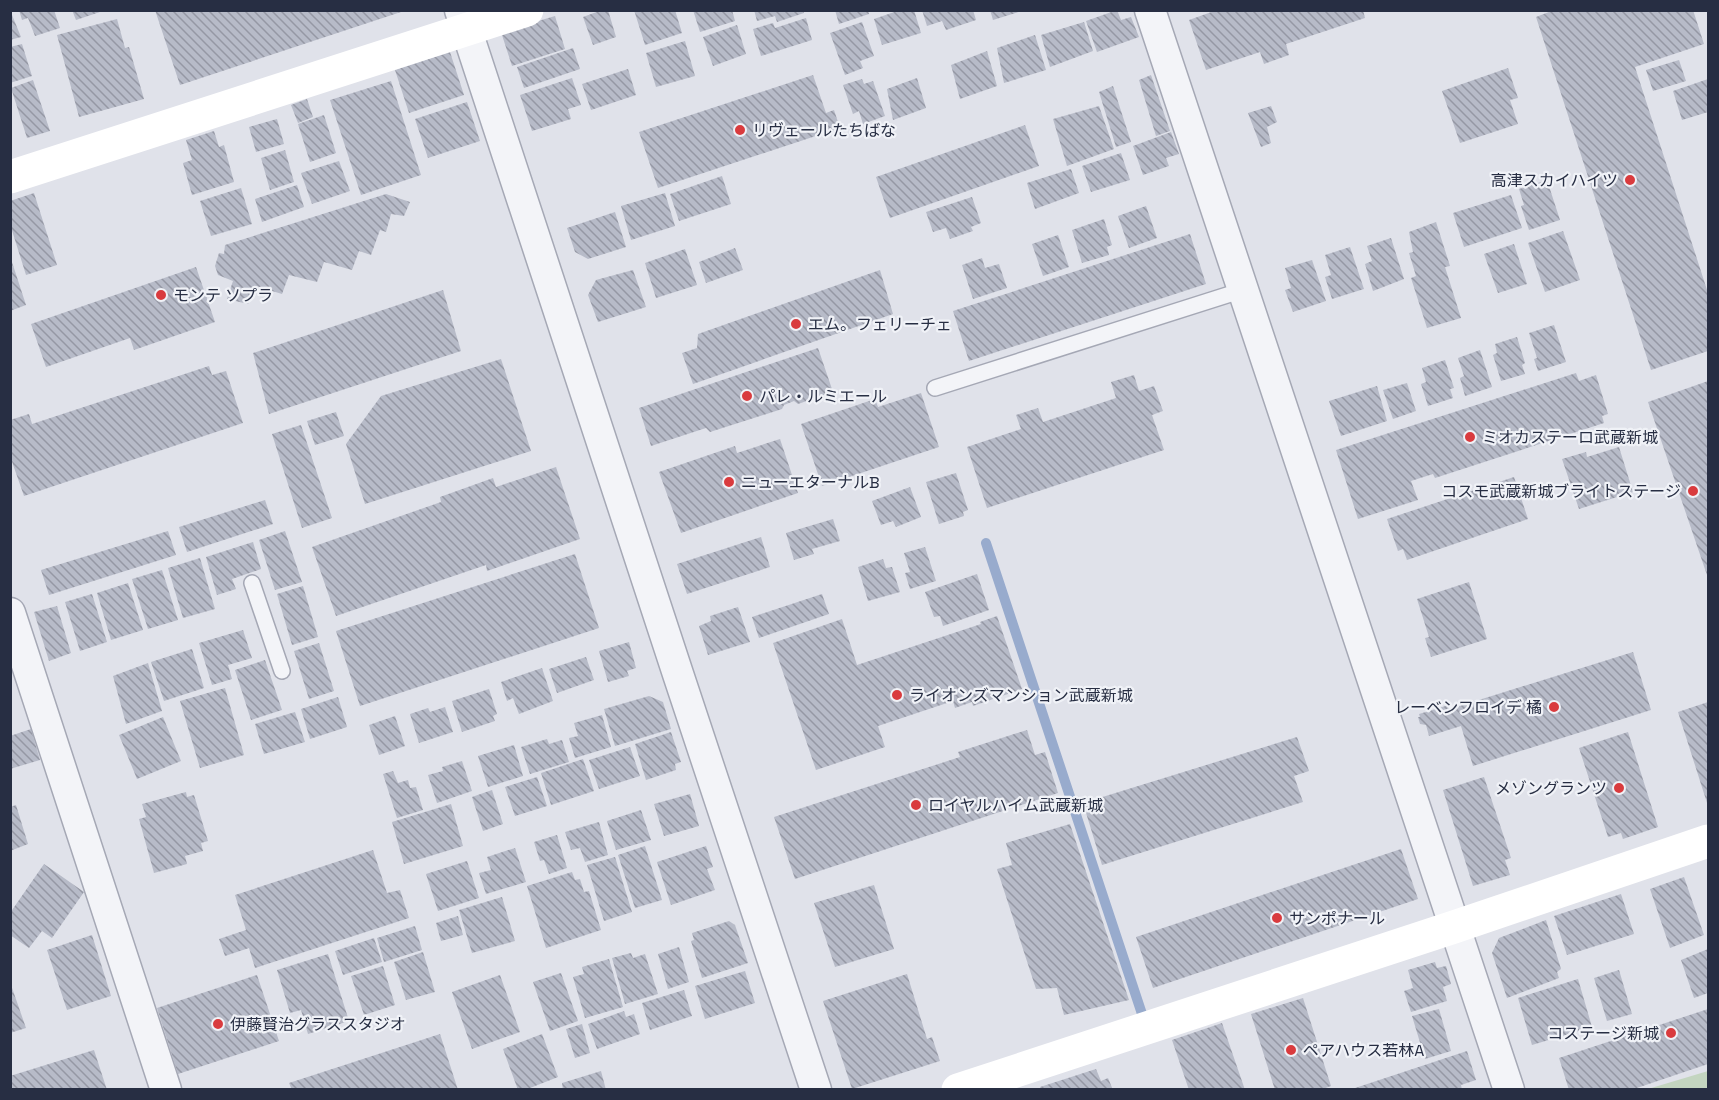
<svg xmlns="http://www.w3.org/2000/svg" width="1719" height="1100" viewBox="0 0 1719 1100" font-family="'Space Grotesk','Noto Sans JP',sans-serif">
  <style>
    .park { fill: #c3d5c0 }
    .lines { fill: none; stroke-linecap: round; stroke-linejoin: round }
    .stream { stroke: #98abcd; stroke-width: 10 }
    .building { fill: url(#building-back-hatch) }
    .lane-casing { stroke: #a5a8b5; stroke-width: 18 }
    .street-casing { stroke: #a5a8b5; stroke-width: 33 }
    .lane { stroke: #f3f4f8; stroke-width: 15 }
    .street { stroke: #f3f4f8; stroke-width: 30 }
    .secondary { stroke: #fff; stroke-width: 33 }
    .poi-dot { fill: #d93b3e; stroke: #f0f2f7; stroke-width: 2 }
    .labels { text-anchor: middle; stroke-width: 4.5; stroke-linejoin: round; paint-order: stroke }
    .poi-label { font-size: 16px; fill: #272e43; stroke: #f0f2f7; text-anchor: start }
  </style>
  <defs>
    <pattern id="building-back-hatch" width="6" height="6" patternUnits="userSpaceOnUse" patternTransform="scale(1.5)"><rect width="6" height="6" fill="#b7bbc8"/><path d="M-1 5l2 2M0 0l6 6M5-1l2 2" fill="none" stroke="#9598a4"/></pattern>
  </defs>
  <rect width="100%" height="100%" fill="#e0e2ea"/>
  <path class="park" d="M1708 1071V1089H1648Z"/>
  <g class="lines">
    <path class="stream" d="M986 543 1145 1023"/>
  </g>
  <g class="building">
    <path d="M10 10 21 37 10 40Z"/>
    <path d="M19 10H54L60 28 35 36 28 18 22 20Z"/>
    <path d="M72 10H103V11L76 20Z"/>
    <path d="M155 10H404V11L180 85Z"/>
    <path d="M602 10H608L616 37 593 45 583 17Z"/>
    <path d="M634 10H675L682 33 645 45Z"/>
    <path d="M693 10H732L735 21 700 32Z"/>
    <path d="M754 10H803L804 13 777 22 775 16 757 21Z"/>
    <path d="M835 10H868L869 14 839 24Z"/>
    <path d="M900 10H914L921 33 882 45 874 19Z"/>
    <path d="M922 10H973L976 20 946 30 942 21 927 26Z"/>
    <path d="M990 10H1022V11L993 20Z"/>
    <path d="M1117 10 1121 20 1131 17 1139 37 1097 52 1086 21Z"/>
    <path d="M1217 10H1363L1365 18 1286 44 1289 55 1264 64 1260 52 1206 70 1189 20Z"/>
    <path d="M1554 10H1693L1704 44 1635 67 1708 293V351L1651 370 1536 17Z"/>
    <path d="M555 16 565 49 512 66 501 32Z"/>
    <path d="M806 18 812 40 761 56 753 29 773 23 775 28Z"/>
    <path d="M117 19 125 48 129 47 144 99 79 117 57 35Z"/>
    <path d="M862 22 874 56 860 61 863 68 845 75 830 33Z"/>
    <path d="M1084 22 1093 51 1050 67 1041 35Z"/>
    <path d="M737 25 746 54 713 66 703 37Z"/>
    <path d="M1035 35 1046 70 1004 83 997 48Z"/>
    <path d="M685 41 695 76 656 87 646 53Z"/>
    <path d="M22 44 32 76 10 83V47Z"/>
    <path d="M573 48 580 69 524 88 517 67Z"/>
    <path d="M987 51 997 86 960 99 951 65Z"/>
    <path d="M450 52 464 95 409 113 395 70Z"/>
    <path d="M1679 60 1686 81 1653 91 1646 70Z"/>
    <path d="M1508 68 1518 98 1510 100 1518 124 1460 143 1442 91Z"/>
    <path d="M628 69 636 95 591 110 582 84Z"/>
    <path d="M813 75 826 113 834 110 840 128 658 188 639 132Z"/>
    <path d="M1151 75 1170 131 1156 136 1139 80Z"/>
    <path d="M572 78 581 105 568 109 571 119 532 131 520 95Z"/>
    <path d="M917 78 926 108 893 120 887 89Z"/>
    <path d="M862 79 864 84 873 81 885 116 863 124 859 111 853 114 843 85Z"/>
    <path d="M1708 79V112L1682 120 1673 91Z"/>
    <path d="M33 80 50 131 27 138 11 88Z"/>
    <path d="M391 81 421 175 361 195 330 100Z"/>
    <path d="M1113 86 1131 142 1116 147 1099 92Z"/>
    <path d="M307 99 313 117 298 123 291 105Z"/>
    <path d="M467 102 480 141 428 158 415 119Z"/>
    <path d="M1099 106 1114 149 1067 166 1053 119Z"/>
    <path d="M1271 106 1277 122 1267 127 1271 143 1261 147 1248 113Z"/>
    <path d="M324 115 336 153 310 162 298 124Z"/>
    <path d="M277 119 284 144 256 152 249 127Z"/>
    <path d="M1025 125 1039 166 890 218 876 177Z"/>
    <path d="M214 131 219 147 224 145 234 182 192 195 183 163 192 160 186 140Z"/>
    <path d="M1171 132 1179 154 1166 158 1169 166 1143 175 1133 146Z"/>
    <path d="M285 150 294 182 270 190 261 158Z"/>
    <path d="M1121 153 1130 180 1091 192 1082 166Z"/>
    <path d="M339 161 350 191 312 204 301 173Z"/>
    <path d="M1071 169 1079 193 1035 209 1027 183Z"/>
    <path d="M722 176 731 204 679 221 670 194Z"/>
    <path d="M1547 180 1560 220 1529 230 1521 206 1524 205 1519 189Z"/>
    <path d="M297 185 304 207 262 222 255 199Z"/>
    <path d="M241 188 252 224 211 236 200 201Z"/>
    <path d="M34 193 57 265 26 275 10 224V201Z"/>
    <path d="M665 193 675 226 631 240 621 206Z"/>
    <path d="M386 194 410 202 404 216 391 214 386 232 380 230 371 255 359 251 352 270 324 262 317 282 289 275 282 294 256 286 248 304 227 299 233 281 218 275 215 266 219 253 224 254 225 245Z"/>
    <path d="M1511 195 1522 228 1464 247 1453 213Z"/>
    <path d="M972 197 981 223 971 227 973 231 950 239 946 228 933 232 926 212Z"/>
    <path d="M1146 206 1157 238 1129 248 1118 216Z"/>
    <path d="M615 212 626 247 588 259 575 252 567 228Z"/>
    <path d="M1104 219 1112 245 1107 247 1109 255 1082 263 1072 230Z"/>
    <path d="M1436 222 1450 266 1445 267 1461 318 1427 328 1411 278 1416 276 1409 253 1413 252 1409 232Z"/>
    <path d="M1563 231 1580 280 1545 292 1528 243Z"/>
    <path d="M1190 234 1206 284 969 361 953 311Z"/>
    <path d="M1058 235 1069 267 1043 276 1032 244Z"/>
    <path d="M1391 238 1404 279 1373 291 1365 264 1372 261 1367 246Z"/>
    <path d="M1514 244 1527 284 1498 293 1484 254Z"/>
    <path d="M1350 247 1364 289 1332 299 1325 277 1331 275 1325 255Z"/>
    <path d="M735 248 743 270 706 283 699 262Z"/>
    <path d="M685 249 697 285 656 298 645 263Z"/>
    <path d="M10 256 26 305 10 311Z"/>
    <path d="M982 258 985 268 999 264 1007 288 973 299 962 265Z"/>
    <path d="M1312 260 1326 301 1293 312 1285 290 1291 288 1285 268Z"/>
    <path d="M196 267 215 322 134 350 130 338 46 367 31 324Z"/>
    <path d="M633 270 646 307 598 322 588 295 596 280Z"/>
    <path d="M880 270 893 314 693 384 682 353 697 348 698 334Z"/>
    <path d="M443 290 461 351 269 414 253 353Z"/>
    <path d="M1554 325 1566 362 1538 371 1534 359 1537 358 1529 333Z"/>
    <path d="M1517 337 1525 363 1522 365 1525 374 1501 381 1493 355 1497 353 1495 344Z"/>
    <path d="M818 348 833 392 798 404 794 401 784 405 782 409 710 432 706 428 651 446 639 408Z"/>
    <path d="M1480 350 1492 387 1465 396 1460 378 1464 376 1458 358Z"/>
    <path d="M501 359 531 451 365 504 346 444 381 396Z"/>
    <path d="M1445 360 1454 388 1450 389 1453 398 1428 406 1421 384 1426 382 1422 368Z"/>
    <path d="M209 366 212 375 226 371 243 423 24 496 10 456V420L29 414 32 424Z"/>
    <path d="M1576 373 1579 381 1596 375 1608 414 1602 416 1604 423 1435 478 1433 474 1411 481 1418 500 1358 519 1336 450Z"/>
    <path d="M1134 375 1139 391 1154 386 1163 411 1152 415 1164 450 987 508 967 447 1021 429 1016 415 1038 408 1043 422 1116 398 1111 382Z"/>
    <path d="M1708 381V578L1648 402Z"/>
    <path d="M1407 383 1416 411 1393 419 1383 390Z"/>
    <path d="M1377 386 1387 421 1341 436 1329 401Z"/>
    <path d="M921 393 939 447 822 486 801 424 875 399 878 407Z"/>
    <path d="M336 412 344 436 315 445 307 421Z"/>
    <path d="M301 425 332 518 302 528 272 434Z"/>
    <path d="M780 439 798 493 681 533 659 472 735 446 737 453Z"/>
    <path d="M1619 447 1633 492 1579 509 1562 459 1586 452 1587 457Z"/>
    <path d="M556 467 580 539 487 571 486 565 336 616 312 547 441 502 440 497 493 478 496 487Z"/>
    <path d="M956 473 968 510 963 512 964 516 939 524 926 482Z"/>
    <path d="M1514 477 1528 519 1407 560 1403 549 1398 551 1387 519Z"/>
    <path d="M910 487 921 517 896 527 893 521 881 525 872 501Z"/>
    <path d="M265 500 273 524 187 552 179 527Z"/>
    <path d="M833 519 840 541 812 549 814 554 794 560 786 533Z"/>
    <path d="M168 531 176 555 49 595 41 570Z"/>
    <path d="M285 531 302 582 275 590 259 540Z"/>
    <path d="M761 537 770 567 687 594 677 564Z"/>
    <path d="M253 542 261 569 232 579 236 589 217 595 206 557Z"/>
    <path d="M925 547 936 581 910 589 905 573 910 572 904 553Z"/>
    <path d="M575 554 599 628 360 706 336 631Z"/>
    <path d="M200 558 215 609 183 618 168 568Z"/>
    <path d="M883 559 886 568 892 567 900 592 868 601 858 567Z"/>
    <path d="M162 570 178 620 148 629 132 579Z"/>
    <path d="M977 574 989 610 943 626 940 616 934 617 925 592Z"/>
    <path d="M1469 582 1487 639 1431 657 1425 638 1429 637 1417 599Z"/>
    <path d="M128 583 143 630 111 640 97 593Z"/>
    <path d="M303 586 318 637 292 645 277 594Z"/>
    <path d="M92 594 107 642 80 651 65 602Z"/>
    <path d="M822 594 829 614 759 638 752 617Z"/>
    <path d="M57 606 71 653 49 661 34 612Z"/>
    <path d="M738 607 750 642 708 655 699 626 711 621 710 616Z"/>
    <path d="M997 616 1022 689 973 706 972 702 955 708 953 701 878 726 885 747 816 770 773 643 842 619 857 665 981 624 980 622Z"/>
    <path d="M243 630 252 658 228 665 232 679 212 685 199 643Z"/>
    <path d="M629 642 636 668 627 671 629 676 608 682 599 651Z"/>
    <path d="M319 643 334 691 309 699 294 651Z"/>
    <path d="M192 649 204 688 164 701 151 662Z"/>
    <path d="M1633 652 1651 710 1473 766 1461 726 1429 736 1426 725 1420 724 1418 717H1420L1419 714 1449 705 1450 709Z"/>
    <path d="M586 657 594 680 557 693 549 669Z"/>
    <path d="M265 660 282 710 251 720 235 670Z"/>
    <path d="M148 663 162 711 126 724 113 676Z"/>
    <path d="M542 668 553 701 519 714 513 698 507 701 501 682Z"/>
    <path d="M225 688 244 755 200 768 180 701Z"/>
    <path d="M489 689 497 714 493 716 495 721 462 732 452 701Z"/>
    <path d="M649 696 663 702 671 729 615 746 604 709Z"/>
    <path d="M338 697 347 727 310 739 301 709Z"/>
    <path d="M1708 702V806L1678 712Z"/>
    <path d="M445 707 453 732 419 743 410 714 428 708 430 712Z"/>
    <path d="M295 712 305 742 264 754 255 724Z"/>
    <path d="M602 715 611 747 575 758 569 738 578 736 574 723Z"/>
    <path d="M395 716 405 746 379 755 369 725Z"/>
    <path d="M163 717 181 761 137 779 119 735Z"/>
    <path d="M31 729 40 760 10 769V736Z"/>
    <path d="M1027 730 1035 755 1045 752 1058 793 795 879 774 817 960 757 958 752Z"/>
    <path d="M671 732 681 762 675 764 676 770 646 780 635 744Z"/>
    <path d="M1628 732 1658 827 1623 839 1621 833 1608 837 1579 748Z"/>
    <path d="M1297 737 1309 771 1294 776 1303 802 1102 865 1083 803Z"/>
    <path d="M547 739 549 744 562 740 569 762 530 774 521 747Z"/>
    <path d="M514 745 523 776 488 787 478 756Z"/>
    <path d="M630 747 640 776 599 789 589 760Z"/>
    <path d="M583 759 594 791 551 805 541 773Z"/>
    <path d="M462 761 472 791 437 803 428 775 443 771 442 767Z"/>
    <path d="M393 771 398 783 408 780 410 788 416 787 423 810 397 818 383 774Z"/>
    <path d="M537 777 547 806 515 816 505 787Z"/>
    <path d="M1484 777 1511 858 1505 860 1510 875 1473 886 1443 790Z"/>
    <path d="M492 790 503 824 483 831 472 797Z"/>
    <path d="M186 792 187 797 194 795 208 841 201 843 203 851 185 856 187 864 154 873 139 819 146 817 142 804Z"/>
    <path d="M690 794 699 826 664 836 654 804Z"/>
    <path d="M451 804 463 846 404 864 392 822Z"/>
    <path d="M16 805 28 844 10 851V807Z"/>
    <path d="M641 810 651 840 616 850 607 821Z"/>
    <path d="M599 822 608 855 585 862 580 848 571 850 565 832Z"/>
    <path d="M1070 824 1129 1000 1064 1015 1057 988 1036 989 997 869 1012 865 1006 843Z"/>
    <path d="M557 835 567 868 549 874 544 860 540 861 534 842Z"/>
    <path d="M645 846 662 900 635 908 618 855Z"/>
    <path d="M706 846 713 867 707 869 715 890 671 905 657 862Z"/>
    <path d="M515 848 526 882 486 894 479 873 491 870 487 857Z"/>
    <path d="M1401 849 1418 899 1153 988 1136 937Z"/>
    <path d="M373 850 387 893 400 890 409 918 255 968 249 948 225 956 219 939 246 930 235 895Z"/>
    <path d="M615 857 632 912 604 921 587 865Z"/>
    <path d="M467 861 479 898 438 911 426 874Z"/>
    <path d="M44 864 84 892 52 938 42 931 29 948 10 935V913Z"/>
    <path d="M572 872 575 880 580 879 584 892 589 891 601 930 546 948 527 886Z"/>
    <path d="M1684 877 1704 935 1670 948 1650 889Z"/>
    <path d="M874 885 894 949 835 967 814 903Z"/>
    <path d="M1621 894 1634 934 1567 955 1554 916Z"/>
    <path d="M502 897 515 941 472 953 459 910Z"/>
    <path d="M458 916 463 935 441 941 436 923Z"/>
    <path d="M1546 920 1561 969 1557 972 1559 978 1507 998 1492 953 1499 938Z"/>
    <path d="M729 921 735 925 748 963 702 978 691 941 694 940 692 933Z"/>
    <path d="M415 926 422 950 384 962 377 938Z"/>
    <path d="M92 935 111 996 67 1010 47 950Z"/>
    <path d="M374 938 382 962 343 975 335 951Z"/>
    <path d="M679 947 689 982 668 989 658 954Z"/>
    <path d="M1708 949V993L1694 998 1681 960Z"/>
    <path d="M423 952 435 992 406 1000 394 962Z"/>
    <path d="M631 953 633 958 645 954 658 994 625 1004 612 958Z"/>
    <path d="M328 954 349 1021 308 1034 301 1010 290 1013 277 970Z"/>
    <path d="M609 959 623 1007 585 1018 573 977 584 974 582 967Z"/>
    <path d="M1435 962 1437 968 1446 966 1451 984 1443 987 1447 1001 1411 1012 1404 991 1413 988 1408 970Z"/>
    <path d="M383 966 395 1005 364 1015 351 976Z"/>
    <path d="M1619 970 1632 1014 1607 1021 1594 978Z"/>
    <path d="M745 971 755 1003 705 1019 695 986Z"/>
    <path d="M561 973 578 1021 550 1031 533 982Z"/>
    <path d="M907 974 927 1039 932 1037 940 1061 852 1089 823 1001Z"/>
    <path d="M257 975 279 1041 178 1074 157 1008Z"/>
    <path d="M500 975 520 1032 472 1049 452 992Z"/>
    <path d="M1578 979 1592 1027 1532 1045 1518 998Z"/>
    <path d="M10 982 26 1028 10 1033Z"/>
    <path d="M684 990 692 1016 650 1030 642 1003Z"/>
    <path d="M1303 998 1331 1086 1320 1090H1275L1251 1014Z"/>
    <path d="M1439 1009 1451 1051 1425 1059 1412 1016Z"/>
    <path d="M1708 1009V1064L1631 1090H1569L1559 1058Z"/>
    <path d="M624 1011 626 1017 634 1014 640 1034 597 1049 588 1024Z"/>
    <path d="M1222 1023 1245 1090H1189L1172 1040Z"/>
    <path d="M582 1024 590 1053 575 1058 566 1029Z"/>
    <path d="M440 1034 458 1090H292L289 1083Z"/>
    <path d="M542 1034 558 1077 525 1090H518L503 1049Z"/>
    <path d="M94 1050 107 1090H10V1076Z"/>
    <path d="M1467 1051 1476 1080 1461 1085 1462 1090H1349Z"/>
    <path d="M1096 1069 1101 1081 1108 1078 1113 1090H1041L1040 1087Z"/>
    <path d="M601 1071 606 1090H563L562 1083Z"/>
  </g>
  <g class="lines">
    <g class="lane-casing">
      <g id="lane">
        <path d="M935 388 1243 290"/>
        <path d="M252 583 282 671"/>
      </g>
    </g>
    <g class="street-casing">
      <g id="street">
        <path d="M460 10 678 674 816 1090"/>
        <path d="M1150 10 1509 1090"/>
        <path d="M10 613 166 1090"/>
      </g>
    </g>
    <use href="#lane" class="lane"/>
    <use href="#street" class="street"/>
    <g class="secondary">
      <path d="M10 177 527 10"/>
      <path d="M958 1090 1454 927 1708 841"/>
    </g>
  </g>
  <g class="poi-dot">
    <circle cx="740" cy="130" r="6"/>
    <circle cx="1630" cy="180" r="6"/>
    <circle cx="161" cy="295" r="6"/>
    <circle cx="796" cy="324" r="6"/>
    <circle cx="747" cy="396" r="6"/>
    <circle cx="1470" cy="437" r="6"/>
    <circle cx="729" cy="482" r="6"/>
    <circle cx="1693" cy="491" r="6"/>
    <circle cx="897" cy="695" r="6"/>
    <circle cx="1554" cy="707" r="6"/>
    <circle cx="1619" cy="788" r="6"/>
    <circle cx="916" cy="805" r="6"/>
    <circle cx="1277" cy="918" r="6"/>
    <circle cx="218" cy="1024" r="6"/>
    <circle cx="1671" cy="1033" r="6"/>
    <circle cx="1291" cy="1050" r="6"/>
  </g>
  <g class="labels">
    <g class="poi-label">
      <text x="752" y="136">リヴェールたちばな</text>
      <text x="1618" y="186" text-anchor="end">高津スカイハイツ</text>
      <text x="173" y="301">モンテ ソプラ</text>
      <text x="808" y="330">エム。フェリーチェ</text>
      <text x="759" y="402">パレ・ルミエール</text>
      <text x="1482" y="443">ミオカステーロ武蔵新城</text>
      <text x="741" y="488">ニューエターナルB</text>
      <text x="1681" y="497" text-anchor="end">コスモ武蔵新城ブライトステージ</text>
      <text x="909" y="701">ライオンズマンション武蔵新城</text>
      <text x="1542" y="713" text-anchor="end">レーベンフロイデ 橘</text>
      <text x="1607" y="794" text-anchor="end">メゾングランツ</text>
      <text x="928" y="811">ロイヤルハイム武蔵新城</text>
      <text x="1289" y="924">サンポナール</text>
      <text x="230" y="1030">伊藤賢治グラススタジオ</text>
      <text x="1659" y="1039" text-anchor="end">コステージ新城</text>
      <text x="1303" y="1056">ペアハウス若林A</text>
    </g>
  </g>
  <rect width="1719" height="1100" fill="none" stroke="#272e43" stroke-width="24"/>
</svg>
